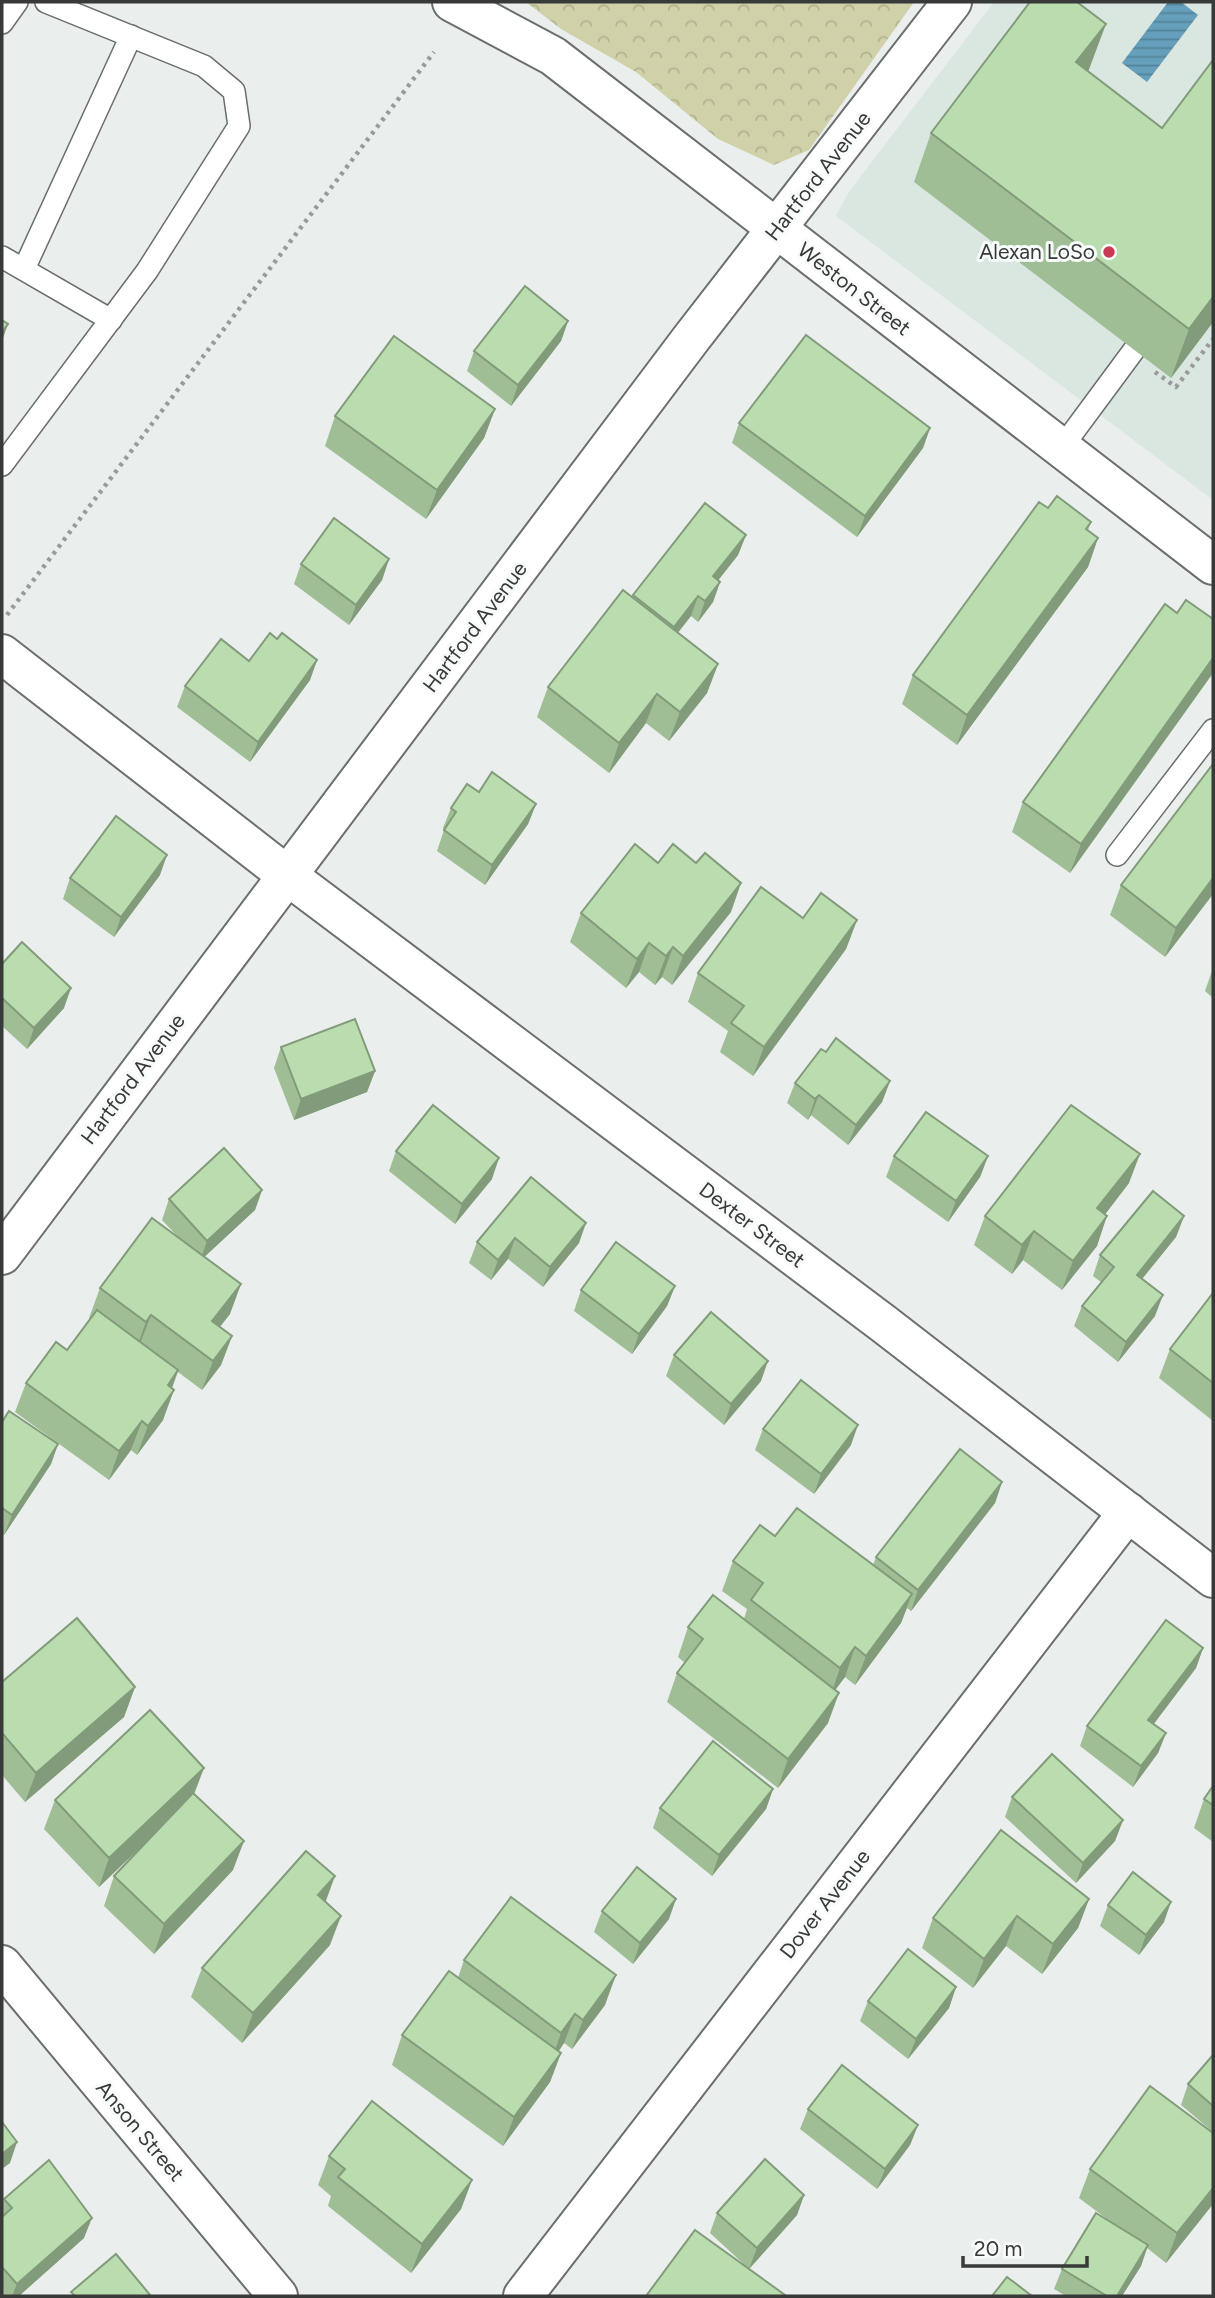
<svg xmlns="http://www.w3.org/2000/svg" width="1215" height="2298" viewBox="0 0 1215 2298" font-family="Figtree,sans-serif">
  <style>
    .built { fill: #dae7e1 }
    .forest { fill: url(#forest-crowns) }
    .water { fill: url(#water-rules) }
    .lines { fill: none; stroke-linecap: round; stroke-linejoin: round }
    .service-casing { stroke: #6a6e6c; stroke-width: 24 }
    .minor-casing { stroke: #6a6e6c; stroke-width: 42 }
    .path { stroke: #989b9a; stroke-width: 4.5; stroke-dasharray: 3.5 5; stroke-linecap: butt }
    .service { stroke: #fff; stroke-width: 21 }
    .minor { stroke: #fff; stroke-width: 38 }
    .wall { fill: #a0be96 }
    .shaded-wall { fill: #829b7a }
    .building { fill: #baddaf; stroke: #829b7a; stroke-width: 2 }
    .poi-dot { fill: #ca3a52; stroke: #f7fbf9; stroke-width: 2.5 }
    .labels { text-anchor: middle; stroke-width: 6; stroke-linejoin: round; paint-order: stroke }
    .street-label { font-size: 21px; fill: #383939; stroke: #f7fbf9 }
    .poi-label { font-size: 21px; fill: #383939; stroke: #f7fbf9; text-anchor: end }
  </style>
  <defs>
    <pattern id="forest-crowns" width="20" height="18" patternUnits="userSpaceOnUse" patternTransform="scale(1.75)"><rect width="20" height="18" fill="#d0d0a9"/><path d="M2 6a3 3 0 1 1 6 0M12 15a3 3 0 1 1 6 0" fill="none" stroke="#b3b392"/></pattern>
    <pattern id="water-rules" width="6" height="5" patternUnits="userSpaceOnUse" patternTransform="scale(1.75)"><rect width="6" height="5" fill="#659fbb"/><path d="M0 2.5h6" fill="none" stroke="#548399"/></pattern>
  </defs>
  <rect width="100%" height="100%" fill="#eaeeec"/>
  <path class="built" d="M994 2H1213V500L836 216 848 193Z"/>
  <path class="forest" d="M526 2H914L809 150 774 165 718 139 636 72 561 29Z"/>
  <path class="water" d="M1168 2H1181L1198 15 1147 82 1122 63Z"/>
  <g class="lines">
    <g class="service-casing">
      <g id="service">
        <path d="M2 23 17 2"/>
        <path d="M2 257 111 320"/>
        <path d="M24 269 131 36"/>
        <path d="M1060 450 1134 350"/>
        <path d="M2 465 147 271 239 126 234 91 204 66 46 2"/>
        <path d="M1117 855 1213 730"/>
      </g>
    </g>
    <g class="minor-casing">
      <g id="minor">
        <path d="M452 2 553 56 1213 565"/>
        <path d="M2 654 288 876 884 1324 1213 1578"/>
        <path d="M2 1255 690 340 952 2"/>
        <path d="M2 1965 278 2296"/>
        <path d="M523 2296 1128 1512"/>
      </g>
    </g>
    <g class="path">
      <path d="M1155 372 1176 387 1213 339"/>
      <path d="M7 615 434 52"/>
    </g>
    <use href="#service" class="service"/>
    <use href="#minor" class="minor"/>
  </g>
  <g class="wall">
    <path d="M1213 60V322L1171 378 914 182 931 133 1088 72 1162 128Z"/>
    <path d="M568 321 561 341 511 406 467 371 474 351Z"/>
    <path d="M495 409 484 438 426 519 325 446 335 416Z"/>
    <path d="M739 423 930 428 923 448 857 537 732 443Z"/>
    <path d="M1048 508 1091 522 1088 530 1098 538 1088 567 957 745 902 704 913 675Z"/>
    <path d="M746 535 738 555 718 580 720 582 713 602 698 622 691 616 678 633 718 664 707 693 669 741 646 723 609 773 537 717 548 687 633 595Z"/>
    <path d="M389 559 382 580 349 625 294 584 301 564Z"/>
    <path d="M1177 613 1213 619V673L1070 873 1012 832 1023 802Z"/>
    <path d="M277 639 317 660 310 680 250 762 177 707 185 686 249 661Z"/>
    <path d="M1213 764V894L1165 957 1110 915 1121 885Z"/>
    <path d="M479 792 536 804 528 824 485 885 437 851 444 830 443 828 451 808Z"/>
    <path d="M658 863 731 912 672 985 662 977 655 985 639 972 626 988 570 942 581 913Z"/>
    <path d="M160 875 114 937 63 899 70 878Z"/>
    <path d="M803 918 857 920 846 949 753 1076 720 1052 728 1031 688 1002 698 973Z"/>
    <path d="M2 964 64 1008 27 1049 2 1026Z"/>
    <path d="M1213 968V998L1205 991Z"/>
    <path d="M281 1047 375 1071 367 1092 294 1120 274 1068Z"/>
    <path d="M890 1081 882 1102 848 1145 811 1115 808 1120 787 1103 795 1083Z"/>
    <path d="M396 1151 492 1179 455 1224 389 1171Z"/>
    <path d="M894 1156H988L980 1177 948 1222 886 1177Z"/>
    <path d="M531 1177 579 1243 543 1287 508 1259 491 1280 469 1263 477 1242Z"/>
    <path d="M1129 1183 1105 1214 1097 1246 1062 1290 1023 1260 1012 1274 974 1245 985 1216Z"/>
    <path d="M262 1190 255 1210 204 1257 230 1314 220 1327 232 1336 221 1365 202 1390 178 1372 172 1388 163 1420 137 1455 131 1450 109 1480 15 1412 26 1383 67 1350 90 1319 89 1318 100 1288 178 1237 162 1220 169 1199Z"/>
    <path d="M1184 1216 1176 1237 1142 1279 1155 1316 1118 1362 1074 1326 1082 1306 1101 1282 1093 1276 1100 1255Z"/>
    <path d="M675 1286 667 1306 632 1354 574 1311 581 1290Z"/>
    <path d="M1213 1293V1421L1159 1378 1170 1349Z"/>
    <path d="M674 1355 761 1381 724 1425 666 1376Z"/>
    <path d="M2 1422 58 1444 51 1464 4 1535 2 1534Z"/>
    <path d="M763 1429 851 1445 814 1494 755 1450Z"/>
    <path d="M1002 1482 995 1503 911 1611 907 1608 901 1623 855 1685 845 1677 835 1690 828 1723 778 1788 667 1702 677 1673 685 1663 678 1657 688 1627 744 1619 747 1609 722 1591 733 1561 775 1536 873 1565 876 1557Z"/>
    <path d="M1203 1648 1196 1668 1153 1724 1166 1733 1158 1753 1133 1787 1080 1746 1087 1726Z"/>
    <path d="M2 1682 135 1687 124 1717 25 1802 2 1775Z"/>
    <path d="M1213 1786V1842L1194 1828 1204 1799Z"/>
    <path d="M773 1789 766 1809 712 1876 653 1828 660 1808Z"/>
    <path d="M195 1794 233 1870 154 1954 104 1906 114 1876 155 1833 99 1887 44 1829 55 1800Z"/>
    <path d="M1012 1797 1123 1820 1115 1841 1076 1883 1005 1817Z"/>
    <path d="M1089 1899 1078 1928 1042 1974 1006 1946 973 1988 922 1948 933 1918Z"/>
    <path d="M1108 1905 1164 1922 1139 1955 1100 1926Z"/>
    <path d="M602 1911 669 1919 633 1964 594 1932Z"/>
    <path d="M330 1945 242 2043 191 1997 202 1968Z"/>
    <path d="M464 1960 605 2005 572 2049 564 2043 559 2051 561 2053 550 2082 503 2146 392 2065 402 2035 458 1978Z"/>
    <path d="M956 1987 949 2008 908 2059 860 2021 868 2001Z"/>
    <path d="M1213 2055V2132L1181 2105 1188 2084Z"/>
    <path d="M808 2109 918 2125 910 2145 877 2189 800 2129Z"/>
    <path d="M1213 2133V2204L1166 2263 1147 2248 1141 2266 1122 2296H1066L1054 2289 1062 2269 1115 2225 1079 2198 1090 2169Z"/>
    <path d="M329 2156 472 2180 461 2209 411 2273 328 2206 331 2196 318 2185Z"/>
    <path d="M804 2195 797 2215 749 2269 710 2233 717 2213Z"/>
    <path d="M4 2199 84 2238 19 2296H2V2205Z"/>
  </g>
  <g class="shaded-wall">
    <path d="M1106 24 1088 72 1076 62Z"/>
    <path d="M1213 297V322L1171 378 1189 329Z"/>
    <path d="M568 321 561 341 511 406 518 385Z"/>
    <path d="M8 324 2 341V332Z"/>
    <path d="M495 409 484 438 426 519 437 490Z"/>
    <path d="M930 428 923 448 857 537 865 516Z"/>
    <path d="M746 535 738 555 706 596 713 576Z"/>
    <path d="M1098 538 1088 567 957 745 967 715Z"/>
    <path d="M389 559 382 580 349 625 356 605Z"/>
    <path d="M720 582 713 602 698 622 705 601Z"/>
    <path d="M698 596 691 616 666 647 674 627Z"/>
    <path d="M1213 658V673L1070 873 1081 844Z"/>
    <path d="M317 660 310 680 250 762 258 742Z"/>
    <path d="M718 664 707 693 669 741 680 712Z"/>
    <path d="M657 694 646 723 609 773 619 743Z"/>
    <path d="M536 804 528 824 485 885 492 865Z"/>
    <path d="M167 855 160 875 114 937 121 917Z"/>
    <path d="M1213 878V894L1165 957 1176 928Z"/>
    <path d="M741 883 731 912 672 985 683 956Z"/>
    <path d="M857 920 846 949 753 1076 764 1047Z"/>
    <path d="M649 943 639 972 626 988 637 959Z"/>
    <path d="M673 947 662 977 655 985 666 956Z"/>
    <path d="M71 988 64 1008 27 1049 34 1028Z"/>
    <path d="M375 1071 367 1092 294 1120 301 1099Z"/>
    <path d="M890 1081 882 1102 848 1145 856 1125Z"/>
    <path d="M819 1095 811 1115 808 1120 815 1099Z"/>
    <path d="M1140 1154 1129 1183 1087 1238 1097 1208Z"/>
    <path d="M988 1156 980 1177 948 1222 956 1201Z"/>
    <path d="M499 1158 492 1179 455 1224 462 1204Z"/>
    <path d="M262 1190 255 1210 200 1261 207 1241Z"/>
    <path d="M1107 1216 1097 1246 1062 1290 1073 1261Z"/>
    <path d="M1184 1216 1176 1237 1129 1295 1137 1275Z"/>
    <path d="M586 1223 579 1243 543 1287 550 1267Z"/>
    <path d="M1034 1231 1023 1260 1012 1274 1022 1245Z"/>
    <path d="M515 1238 508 1259 491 1280 498 1260Z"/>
    <path d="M241 1284 230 1314 201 1350 212 1321Z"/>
    <path d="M675 1286 667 1306 632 1354 639 1334Z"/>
    <path d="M1163 1295 1155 1316 1118 1362 1126 1342Z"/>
    <path d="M151 1315 140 1344 135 1352 146 1322Z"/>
    <path d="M232 1336 221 1365 202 1390 213 1361Z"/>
    <path d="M768 1361 761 1381 724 1425 731 1404Z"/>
    <path d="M178 1370 168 1399 174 1390 163 1420 137 1455 148 1426 168 1385Z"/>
    <path d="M142 1421 131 1450 109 1480 119 1451Z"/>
    <path d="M858 1425 851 1445 814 1494 821 1474Z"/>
    <path d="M58 1444 51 1464 4 1535 12 1515Z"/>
    <path d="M1002 1482 995 1503 911 1611 918 1590Z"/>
    <path d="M912 1594 901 1623 855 1685 866 1656Z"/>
    <path d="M855 1647 845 1677 830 1697 840 1668Z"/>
    <path d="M1203 1648 1196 1668 1141 1741 1148 1720Z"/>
    <path d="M135 1687 124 1717 25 1802 36 1773Z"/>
    <path d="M839 1693 828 1723 778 1788 788 1759Z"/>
    <path d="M1166 1733 1158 1753 1133 1787 1141 1766Z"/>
    <path d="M204 1768 193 1797 99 1887 109 1858Z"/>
    <path d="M773 1789 766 1809 712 1876 719 1855Z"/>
    <path d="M1123 1820 1115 1841 1076 1883 1083 1863Z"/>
    <path d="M244 1841 233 1870 154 1954 164 1924Z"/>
    <path d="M335 1876 324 1906 318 1895Z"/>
    <path d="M676 1899 669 1919 633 1964 640 1943Z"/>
    <path d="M1089 1899 1078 1928 1042 1974 1053 1944Z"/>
    <path d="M1171 1902 1164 1922 1139 1955 1146 1935Z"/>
    <path d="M341 1916 330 1945 242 2043 253 2013Z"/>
    <path d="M1017 1916 1006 1946 973 1988 984 1959Z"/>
    <path d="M616 1975 605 2005 572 2049 583 2020Z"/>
    <path d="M956 1987 949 2008 908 2059 916 2039Z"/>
    <path d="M575 2014 564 2043 551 2062 561 2033Z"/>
    <path d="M561 2053 550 2082 503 2146 514 2117Z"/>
    <path d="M918 2125 910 2145 877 2189 885 2169Z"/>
    <path d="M17 2142 10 2163 2 2169V2154Z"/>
    <path d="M472 2180 461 2209 411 2273 422 2244Z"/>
    <path d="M1213 2188V2204L1166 2263 1177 2233Z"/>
    <path d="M804 2195 797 2215 749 2269 757 2248Z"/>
    <path d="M92 2218 84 2238 19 2296H12L17 2284Z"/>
    <path d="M1148 2245 1141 2266 1122 2296H1117Z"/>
  </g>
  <g class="building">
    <path d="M1030 2H1077L1106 24 1076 62 1162 128 1213 60V297L1189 329 931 133Z"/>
    <path d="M525 286 568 321 518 385 474 351Z"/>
    <path d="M2 320 8 324 2 332Z"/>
    <path d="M806 335 930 428 865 516 739 423Z"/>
    <path d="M394 336 495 409 437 490 335 416Z"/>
    <path d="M1057 496 1091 522 1086 529 1098 538 967 715 913 675 1039 502 1048 508Z"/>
    <path d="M705 503 746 535 713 576 720 582 705 601 698 596 674 627 633 595Z"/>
    <path d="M334 518 389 559 356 605 301 564Z"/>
    <path d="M623 590 718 664 680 712 657 694 619 743 548 687Z"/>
    <path d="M1186 600 1213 619V658L1081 844 1023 802 1165 604 1177 613Z"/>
    <path d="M270 633 277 639 282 633 317 660 258 742 185 686 221 639 249 661Z"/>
    <path d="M1213 764V878L1176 928 1121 885Z"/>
    <path d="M492 772 536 804 492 865 444 830 456 812 451 808 467 784 479 792Z"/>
    <path d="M116 816 167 855 121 917 70 878Z"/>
    <path d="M635 844 658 863 673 844 696 863 705 853 741 883 683 956 673 947 666 956 649 943 637 959 581 913Z"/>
    <path d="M761 887 803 918 821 893 857 920 764 1047 731 1023 744 1006 698 973Z"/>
    <path d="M22 942 71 988 34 1028 2 998V964Z"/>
    <path d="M355 1019 375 1071 301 1099 281 1047Z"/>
    <path d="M836 1038 890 1081 856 1125 819 1095 815 1099 795 1083 821 1049 826 1052Z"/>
    <path d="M433 1105 499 1158 462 1204 396 1151Z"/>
    <path d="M1071 1105 1140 1154 1097 1208 1107 1216 1073 1261 1034 1231 1022 1245 985 1216Z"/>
    <path d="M926 1112 988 1156 956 1201 894 1156Z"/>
    <path d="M224 1148 262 1190 207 1241 169 1199Z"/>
    <path d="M531 1177 586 1223 550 1267 515 1238 498 1260 477 1242Z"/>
    <path d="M1153 1191 1184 1216 1137 1275 1163 1295 1126 1342 1082 1306 1114 1267 1100 1255Z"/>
    <path d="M152 1218 241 1284 212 1321 232 1336 213 1361 151 1315 146 1322 100 1288Z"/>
    <path d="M616 1242 675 1286 639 1334 581 1290Z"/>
    <path d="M1213 1293V1383L1170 1349Z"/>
    <path d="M97 1310 178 1370 168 1385 174 1390 148 1426 142 1421 119 1451 26 1383 56 1342 67 1350Z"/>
    <path d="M711 1312 768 1361 731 1404 674 1355Z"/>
    <path d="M801 1380 858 1425 821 1474 763 1429Z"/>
    <path d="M9 1411 58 1444 12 1515 2 1508V1422Z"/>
    <path d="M960 1449 1002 1482 918 1590 876 1557Z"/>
    <path d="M797 1508 912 1594 866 1656 855 1647 840 1668 751 1600 763 1583 733 1561 760 1525 775 1536Z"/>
    <path d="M713 1595 839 1693 788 1759 677 1673 703 1639 688 1627Z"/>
    <path d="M77 1618 135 1687 36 1773 2 1733V1682Z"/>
    <path d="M1166 1620 1203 1648 1148 1720 1166 1733 1141 1766 1087 1726Z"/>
    <path d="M150 1710 204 1768 109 1858 55 1800Z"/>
    <path d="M713 1741 773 1789 719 1855 660 1808Z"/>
    <path d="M1052 1754 1123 1820 1083 1863 1012 1797Z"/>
    <path d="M1213 1786V1805L1204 1799Z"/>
    <path d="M193 1793 244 1841 164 1924 114 1876Z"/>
    <path d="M1001 1830 1089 1899 1053 1944 1017 1916 984 1959 933 1918Z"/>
    <path d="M306 1851 335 1876 318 1895 341 1916 253 2013 202 1968Z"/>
    <path d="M637 1867 676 1899 640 1943 602 1911Z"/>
    <path d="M1133 1872 1171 1902 1146 1935 1108 1905Z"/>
    <path d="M511 1897 616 1975 583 2020 575 2014 561 2033 464 1960Z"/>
    <path d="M908 1949 956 1987 916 2039 868 2001Z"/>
    <path d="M449 1971 561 2053 514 2117 402 2035Z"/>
    <path d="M1213 2055V2106L1188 2084Z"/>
    <path d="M842 2065 918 2125 885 2169 808 2109Z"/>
    <path d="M1150 2086 1213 2133V2188L1177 2233 1090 2169Z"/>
    <path d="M372 2101 472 2180 422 2244 338 2177 345 2169 329 2156Z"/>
    <path d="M2 2122 17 2142 2 2154Z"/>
    <path d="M765 2159 804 2195 757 2248 717 2213Z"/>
    <path d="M49 2160 92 2218 17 2284 2 2267V2217L12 2208 4 2199Z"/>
    <path d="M1096 2213 1148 2245 1117 2296H1107L1062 2269Z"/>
    <path d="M695 2230 785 2295V2296H646Z"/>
    <path d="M116 2254 151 2296H75L71 2292Z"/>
    <path d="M1007 2277 1032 2296H992Z"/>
  </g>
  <circle class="poi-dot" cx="1109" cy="252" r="7"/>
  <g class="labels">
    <g class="street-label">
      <text transform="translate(818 176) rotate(-52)" y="7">Hartford Avenue</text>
      <text transform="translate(854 289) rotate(38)" y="7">Weston Street</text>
      <text transform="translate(475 627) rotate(-53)" y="7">Hartford Avenue</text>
      <text transform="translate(133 1079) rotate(-53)" y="7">Hartford Avenue</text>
      <text transform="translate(752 1225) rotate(37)" y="7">Dexter Street</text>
      <text transform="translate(825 1904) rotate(-52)" y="7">Dover Avenue</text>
      <text transform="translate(140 2131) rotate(50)" y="7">Anson Street</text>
    </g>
    <g class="poi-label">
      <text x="1095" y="259">Alexan LoSo</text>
    </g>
  </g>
  <rect width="1215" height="2298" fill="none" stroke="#383939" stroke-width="7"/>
  <path d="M963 2256v10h124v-10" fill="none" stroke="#383939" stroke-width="3.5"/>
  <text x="974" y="2256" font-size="21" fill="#383939" stroke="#f7fbf9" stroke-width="5" paint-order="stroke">20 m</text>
</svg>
